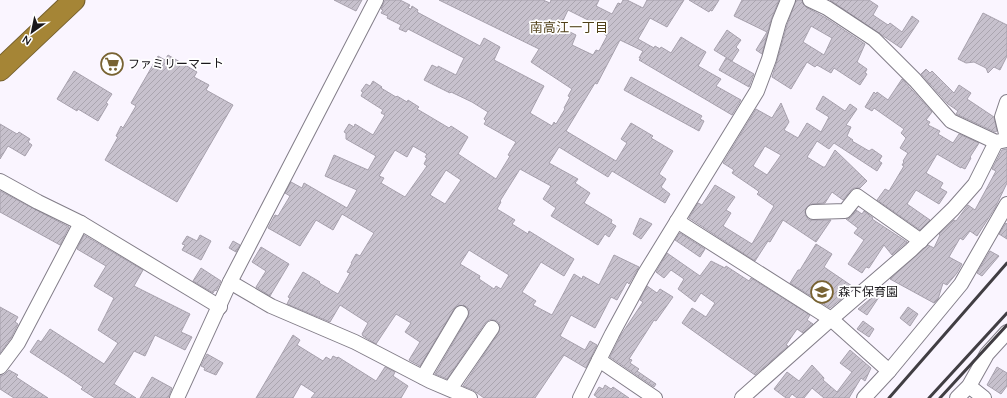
<svg xmlns="http://www.w3.org/2000/svg" width="1007" height="398" viewBox="0 0 1007 398" font-family="Quicksand,'Noto Sans JP',sans-serif">
  <style>
    .building { fill: url(#building-hatch); stroke: #a7a1ad; fill-rule: evenodd }
    .lines { fill: none; stroke-linecap: round; stroke-linejoin: round }
    .minor-casing { stroke: #837e89; stroke-width: 16 }
    .highway-casing { stroke: #745f2d; stroke-width: 23 }
    .minor { stroke: #fff; stroke-width: 14 }
    .highway { stroke: #a58536; stroke-width: 21 }
    .rail { stroke: #413e43; stroke-width: 3 }
    .labels { text-anchor: middle; stroke-width: 3.5; stroke-linejoin: round; paint-order: stroke }
    .poi-label { font-size: 12px; fill: #1a181c; stroke: #fff; text-anchor: start }
    .neighbourhood-label { font-size: 13px; fill: #4f3f17; stroke: #fff }
  </style>
  <defs>
    <pattern id="building-hatch" width="6" height="6" patternUnits="userSpaceOnUse"><rect width="6" height="6" fill="#c7c1cd"/><path d="M-1 1l2-2M0 6l6-6M5 7l2-2" fill="none" stroke="#aaa5af"/></pattern>
  </defs>
  <rect width="100%" height="100%" fill="#faf5ff"/>
  <g class="building">
    <path d="M334 0H362L356 11Z"/>
    <path d="M385 0H400L410 5 408 8 411 9 412 6 418 10 417 12 480 46 484 38 500 47 494 60 544 86 530 113 552 126 554 122 556 124 565 109 564 108 570 97 568 96 572 89 531 62 539 49 439 0H543L550 3 551 0H599L596 6 612 14 618 3 621 4 623 0H627L643 8 647 0H684L667 27 650 18 638 39 654 48 655 46 660 49 661 47 671 53 681 37 694 45 706 52 698 66 721 79 716 86 741 100 732 115 639 60 641 58H639L643 51 620 40 597 84 595 83 566 131 616 161 627 143 621 139 631 123 653 136 651 138 673 151 659 174 666 179 661 187 670 194 665 203 612 171 608 177 559 147 549 163 578 179 575 183 590 193 584 203 612 220 611 223 616 226 609 237 605 234 598 245 551 216 556 208 543 199 551 186 520 169 500 201 501 202 497 209 515 220 512 224 528 234 529 231 574 259 564 276 541 262 522 292 536 301 533 305 552 315 574 274 582 279 583 276 599 285 614 255 639 267 629 284 627 282 617 300 611 297 595 328 571 315 560 336 585 350 590 341 597 345 586 368 564 355 535 398H484L473 390 463 386 499 332 500 325 497 321 493 320H489L485 323 447 379 435 374 468 317 469 313V309L465 306 457 305 454 309 420 366 409 360 420 342 405 332 411 323 396 314 376 344 363 336 362 334 368 323 340 305 330 322 287 304 290 298 288 297 303 272 320 282 319 283 338 294 350 273 347 272 352 263H351L356 254 360 256 374 233 342 214 333 230 316 220 300 246 268 228 275 215 278 216 290 196 285 193 291 182 302 188 304 183 347 208 357 190 325 176 334 155 368 170 376 156 346 139V133L344 132 349 124 354 127 355 124 373 135 385 115 381 113 383 110 361 96 363 92 361 91 366 84 370 86 373 81 382 87 381 88 396 97 397 96 407 102 408 100 419 107 417 109 449 128 451 126 468 137 458 154 496 179 510 156 508 155 516 142 484 124 486 121 484 119 488 112 472 102 451 92 450 93 424 80 432 65 438 68V66L456 75 464 58 408 29 406 32 399 29 401 25 387 18 388 16 381 13 383 10 381 9ZM568 10 606 29 604 34 607 36 599 51 596 50 593 55 572 45 576 35 560 27ZM413 146 427 154 425 157 427 158 424 164 427 166 405 197 381 183 384 178 379 176 395 150 407 157ZM446 170 461 180 445 204 430 195ZM469 250 509 275 501 289 496 286 494 289 479 279 480 276 460 264Z"/>
    <path d="M689 0H719L712 11 710 10 709 12Z"/>
    <path d="M742 0H779L771 20 762 54 756 50 767 32 734 16Z"/>
    <path d="M796 0H802L803 4 806 7 826 18 865 44 857 62 867 69 865 73 867 74 860 85 834 68 831 73 817 65 815 67 807 62 791 89 772 77 777 61 787 25ZM811 26 832 38 824 55 803 42Z"/>
    <path d="M830 0H869L878 6 873 15 888 25 890 23 902 32 912 16 919 21 901 48Z"/>
    <path d="M983 13 1007 25V56L1000 70 994 67 988 73 986 68 974 62 966 63 958 59Z"/>
    <path d="M727 30 741 40 736 47 739 50 732 61 714 50Z"/>
    <path d="M168 55 197 72 194 77 209 85 206 90 233 105 177 202 105 160 118 137 116 136 121 126 123 128 136 106 131 103 158 56 165 60Z"/>
    <path d="M726 58 754 74 749 87 719 70Z"/>
    <path d="M926 69 930 73 932 71 954 93 959 85 971 93 967 99 994 117 997 131 995 132 956 114 958 111 948 104 921 74Z"/>
    <path d="M74 71 112 94 106 103 108 104 98 121 78 109 77 111 57 99Z"/>
    <path d="M631 77 702 116 700 119 704 121 699 131 624 90Z"/>
    <path d="M902 79 932 112 926 120 930 122 928 125 940 131 938 134 953 143 959 134 979 143 970 157 971 158 965 169 961 167V168L937 154 926 173 943 183 940 188 947 192 939 204 916 190 907 204 930 220 920 230 877 200 885 189 889 191 904 166 902 165 904 162 903 161 908 153 900 148 906 138 901 133 904 129 874 108 872 111 865 107 874 92 876 94 877 92 888 100Z"/>
    <path d="M823 96 845 111 850 104 857 109 846 125 851 127 847 136 853 140 852 141 869 151 872 149 882 156 879 161 882 163 877 171 834 143 829 149 817 141 807 157 823 167H825L835 150 867 181 860 188H854L851 190 843 200 832 192 825 203 812 204 806 208 805 212 806 216 809 220H831L816 242 783 220 770 242 768 241 755 261 689 218 698 203 702 205 715 185 735 197 726 210 731 213 723 226 752 244 774 206 757 194 759 192 757 190 732 173 734 170 723 163 756 109 772 118 781 103 789 122 784 130 798 138 807 123 821 132 829 117 816 109ZM765 146 781 155 767 175 753 166Z"/>
    <path d="M0 124 17 134 19 132 30 139 28 142 32 145 25 156 8 146 0 159Z"/>
    <path d="M1007 149V183L995 208 977 236 970 231 963 240 960 238 949 257 962 264 957 273 947 285 943 283 938 299 934 303 890 279 928 245 934 248 940 235 939 234 954 220 956 221 968 205 975 210 996 171 992 169 1002 150Z"/>
    <path d="M0 191 69 227 60 245 0 212Z"/>
    <path d="M856 210 862 214 864 211 873 218 872 219 907 242 892 255 884 245 869 268 866 267 862 273 848 264 864 240 854 233 858 228 846 219 851 217Z"/>
    <path d="M640 218 652 224 641 239 633 234Z"/>
    <path d="M1006 223 1007 224V239L999 234Z"/>
    <path d="M680 233 705 249 700 257 675 240Z"/>
    <path d="M84 235 143 270 134 286 190 314 181 332 192 337 185 350 155 335 145 356 134 351 114 384 136 398H95L81 389 83 387 67 376 30 352 38 340 41 342 50 329 104 364 118 343 98 330 114 298 94 286 106 266 77 249Z"/>
    <path d="M200 235 211 241 201 260 182 250 185 245 182 244 187 236 197 241Z"/>
    <path d="M233 241 240 245 236 252 229 248Z"/>
    <path d="M816 244 832 254 824 267 852 286 847 294 830 308 790 283 798 270H800Z"/>
    <path d="M261 247 289 264 270 296 256 287 266 271 252 262Z"/>
    <path d="M990 251 999 256 982 276 977 273Z"/>
    <path d="M667 253 700 276 711 261 725 268 726 266 749 281 751 278 810 315 807 320 813 324 803 333 797 329 786 345 788 346 755 375 682 323 692 308 706 317 715 303 701 293 695 302 678 289 684 279 671 270 664 278 656 272Z"/>
    <path d="M201 268 221 281 216 291 215 290 213 293 193 281Z"/>
    <path d="M647 286 657 293 660 289 673 297 656 321 654 320 629 359 632 360 630 363 639 369 637 371 656 384 654 387 610 357 621 335 643 302 640 300Z"/>
    <path d="M881 290 883 291 867 315 858 309Z"/>
    <path d="M0 307 18 317 15 322 18 324 11 338 0 353Z"/>
    <path d="M908 307 918 314 910 326 900 318Z"/>
    <path d="M863 321 874 329 869 337 857 329Z"/>
    <path d="M293 335 300 340 297 345 323 361 326 357 331 360 333 356 337 358 338 357 376 381 385 367 395 372 393 376 408 386 401 398H311L315 393 301 384 293 398H256Z"/>
    <path d="M850 350 871 368 865 381 861 378 849 398H824L812 388 804 398H797L792 394 789 398H786L774 389 787 372 799 381 812 365 824 378 823 380 837 392 852 372 840 363Z"/>
    <path d="M207 354 223 363 216 375 204 370 205 368 201 366Z"/>
    <path d="M997 367 1007 373V386L1001 394 987 385Z"/>
    <path d="M9 370 18 375 16 377 48 398H14L0 389V375H4Z"/>
    <path d="M152 377 172 388 168 398H140Z"/>
    <path d="M605 385 611 389 613 387 629 398H597V397L594 395 599 387 603 389Z"/>
  </g>
  <g class="lines">
    <g class="minor-casing">
      <g id="minor">
        <path d="M810 0 827 8 874 39 915 80 951 121 996 142 1007 140"/>
        <path d="M1007 102 1002 117 1007 138"/>
        <path d="M0 181 38 202 81 223 220 307"/>
        <path d="M813 212 845 211 857 196 921 241"/>
        <path d="M677 221 831 319 889 371"/>
        <path d="M230 282 271 306 355 342 430 381 470 398"/>
        <path d="M599 360 655 398"/>
        <path d="M0 367 18 343 81 223"/>
        <path d="M423 377 461 313"/>
        <path d="M969 386 984 398"/>
        <path d="M450 389 492 328"/>
        <path d="M177 398 230 282 376 0"/>
        <path d="M580 398 612 334 644 275 757 91 769 59 779 22 788 0"/>
        <path d="M742 398 831 319 911 250 953 209 975 184 996 142"/>
        <path d="M864 398 889 371 961 284 1007 204"/>
        <path d="M957 398 969 386 987 354 1007 332"/>
      </g>
    </g>
    <g class="highway-casing">
      <path id="highway" d="M0 70 74 0"/>
    </g>
    <use href="#minor" class="minor"/>
    <use href="#highway" class="highway"/>
    <g class="rail">
      <path d="M889 398 1007 263"/>
      <path d="M929 398 1007 313"/>
      <path d="M940 398 1007 325"/>
    </g>
  </g>
  <defs>
    <g id="supermarket-ring" transform="scale(1.15)"><circle r="9.5" fill="#fff" stroke="#786332" stroke-width="1.5"/><path d="M-6-5.5h2.5l.6 2H6L4.5 2H-2.5L-4.4-4H-6ZM-1.5 3.2a1.3 1.3 0 1 0 .1 0ZM3 3.2a1.3 1.3 0 1 0 .1 0Z" fill="#786332"/></g>
    <g id="school-ring" transform="scale(1.15)"><circle r="9.5" fill="#fff" stroke="#786332" stroke-width="1.5"/><path d="M0-5L7-2L0 1L-7-2ZM-4 1L0 2.5L4 1V4Q0 6-4 4Z" fill="#786332"/></g>
  </defs>
  <g fill-rule="evenodd">
    <use href="#supermarket-ring" x="112" y="64"/>
    <use href="#school-ring" x="822" y="292"/>
  </g>
  <g class="labels">
    <g class="poi-label">
      <text x="128" y="68">ファミリーマート</text>
      <text x="838" y="296">森下保育園</text>
    </g>
    <g class="neighbourhood-label">
      <text x="569" y="32">南高江一丁目</text>
    </g>
  </g>
  <g transform="translate(32 32) rotate(213)" stroke="#ffffff" stroke-width="3" paint-order="stroke">
  <path d="M0-3L7 15L0 10L-7 15Z" fill="#1a181c"/>
  <text y="-6" font-size="11" font-weight="bold" text-anchor="middle" fill="#1a181c">N</text>
  </g>
</svg>
